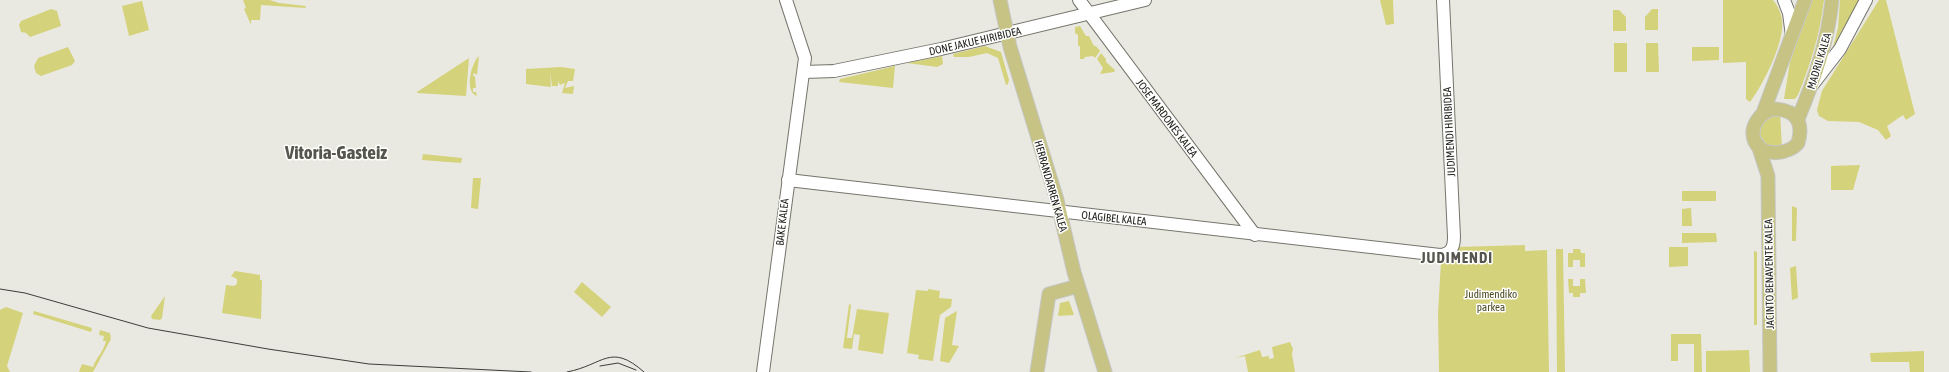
<svg xmlns="http://www.w3.org/2000/svg" width="1949" height="372" viewBox="0 0 1949 372" font-family="'Asap Condensed',sans-serif">
  <style>
    .green { fill: #d5d27c }
    .lines { fill: none; stroke-linecap: round; stroke-linejoin: round }
    .secondary-casing { stroke: #75756d; stroke-width: 14 }
    .primary-casing { stroke: #c6c6c5; stroke-width: 15 }
    .secondary { stroke: #fff; stroke-width: 12 }
    .primary { stroke: #c6c385; stroke-width: 13 }
    .tram { stroke: #3d3d3a; stroke-width: 1 }
    .labels { text-anchor: middle; stroke-width: 3; stroke-linejoin: round; paint-order: stroke }
    .street-label { font-size: 11px; fill: #22221f; stroke: #fffffe }
    .park-label { font-size: 11px; fill: #4c4a21; stroke: #fffffe }
    .district-label { font-size: 15px; font-weight: bold; letter-spacing: 1px; fill: #56564f; stroke: #fffffe }
    .town-label { font-size: 19px; font-weight: bold; fill: #56564f; stroke: #fffffe }
  </style>
  <rect width="100%" height="100%" fill="#e9e9e1"/>
  <g class="green">
    <path d="M243 0H270L279 3 306 6 305 8 261 5 260 20H251V25L244 9 246 8Z"/>
    <path d="M1380 0H1393L1394 24 1386 25Z"/>
    <path d="M1723 0H1773C1778 6 1781 13 1782 20 1785 42 1763 85 1750 102L1746 99V62L1723 63Z"/>
    <path d="M1811 0H1824C1820 35 1811 62 1798 95L1795 99H1784L1790 62Z"/>
    <path d="M1840 0H1863L1832 51 1838 28Z"/>
    <path d="M1879 0H1886L1915 114 1906 120 1903 115 1887 126 1891 136 1886 140 1878 130 1859 122 1828 121 1819 116 1817 110 1822 91Z"/>
    <path d="M142 1 149 30 129 36 122 6Z"/>
    <path d="M51 9 57 11 61 26 30 37 26 33 21 32 19 25 21 21Z"/>
    <path d="M1652 9H1658V30H1645V17Z"/>
    <path d="M1613 10H1619L1626 17V31H1613Z"/>
    <path d="M1080 26 1086 36H1089L1094 46H1096L1100 51 1095 58 1093 56 1085 57 1084 59H1080V47L1078 45V35L1075 33V27Z"/>
    <rect x="1614" y="43" width="13" height="29"/>
    <path d="M1646 43H1658L1659 72H1646Z"/>
    <path d="M985 46 1001 52 1009 80 1008 84 1006 85 998 58 987 53 969 57H954L953 54Z"/>
    <path d="M68 47 75 61 72 65 41 76 36 73 34 66 38 58Z"/>
    <path d="M1692 47H1719V60L1692 61Z"/>
    <path d="M1101 53 1106 59V62L1115 70 1114 72 1100 74 1103 68 1097 59Z"/>
    <path d="M479 56 477 75 474 73 473 75 475 77 476 88H473V92H476L477 96C464 92 471 63 479 56Z"/>
    <path d="M942 56 943 64 937 67 907 63Z"/>
    <path d="M469 58 466 96 417 93V92Z"/>
    <path d="M895 66 893 88 839 82 840 79Z"/>
    <path d="M561 67 575 69 573 81H568L565 88 574 86 573 94 562 93 565 83 560 85 558 81V86H552L550 72 551 87 526 84V69Z"/>
    <path d="M1780 112 1782 148 1767 145 1760 136C1760 121 1767 118 1780 112Z"/>
    <path d="M423 154 462 158 461 163 422 160Z"/>
    <path d="M1860 165 1853 190H1831V166Z"/>
    <path d="M473 178H481L478 209 471 208Z"/>
    <rect x="1682" y="191" width="34" height="10"/>
    <path d="M1792 206 1797 208 1796 241H1792Z"/>
    <path d="M1691 208 1692 226H1682V209Z"/>
    <path d="M1682 233H1716L1717 242 1682 243Z"/>
    <path d="M1525 245V251L1547 250 1549 372H1439L1438 313 1441 261C1451 261 1454 255 1457 247Z"/>
    <path d="M1669 247H1688V266L1669 267Z"/>
    <path d="M1556 249H1563L1565 372H1557Z"/>
    <path d="M1573 249H1580L1581 253H1585V267H1580V260H1573V267H1568V253H1573Z"/>
    <path d="M1754 251 1757 252V325H1754Z"/>
    <path d="M1796 266 1798 298 1792 300 1790 268Z"/>
    <path d="M235 271 260 275V280H262L261 319 222 313 226 285 234 286 237 284V279L231 276Z"/>
    <path d="M1568 279H1573V286H1580V279H1585L1586 293H1580V297H1573V293H1569Z"/>
    <path d="M582 282 611 307 602 317 574 292Z"/>
    <path d="M928 289 940 291 939 298 952 299 951 307 940 315 933 361 918 359 919 355 907 353 916 290 928 291Z"/>
    <path d="M165 296 162 318 160 320 152 319 151 316Z"/>
    <path d="M1069 301 1074 315 1058 316 1060 303Z"/>
    <path d="M849 304 851 305 847 338H852L857 309 889 313 883 354 858 350 860 335 854 334 852 349 843 348Z"/>
    <path d="M6 307 23 313 7 366 10 372H0V310Z"/>
    <path d="M34 311 92 328 91 332 33 314Z"/>
    <path d="M957 311 952 345 959 346 949 363 940 361 945 318Z"/>
    <path d="M100 330 110 333 111 339 93 372H79L82 364 93 367C97 356 103 353 106 341H103L104 336 99 335Z"/>
    <path d="M1671 334H1701L1702 372H1694V344H1678V361H1671Z"/>
    <path d="M1290 342 1293 349 1292 354 1295 372H1248L1245 356 1235 358 1260 350 1262 357 1269 356V359L1274 358 1272 347Z"/>
    <path d="M1749 350 1750 372H1706V351Z"/>
    <path d="M1924 351V372H1910L1909 362H1871L1870 353Z"/>
  </g>
  <g class="lines">
    <g class="secondary-casing">
      <g id="secondary">
        <path d="M1079 0 1255 235"/>
        <path d="M1784 0 1789 13 1792 36"/>
        <path d="M804 72 834 71 941 49 1145 0"/>
        <path d="M1813 84 1840 49 1866 0"/>
        <path d="M788 180 1440 255C1451 254 1454 248 1454 237L1443 0"/>
        <path d="M763 372 805 58 786 0"/>
      </g>
    </g>
    <g class="primary-casing">
      <g id="primary">
        <path d="M1000 0 1010 47 1057 200 1074 272 1105 372"/>
        <path d="M1774 109C1796 110 1804 122 1798 143 1789 154 1763 158 1755 142 1748 127 1761 111 1774 109Z"/>
        <path d="M1763 113 1805 0"/>
        <path d="M1798 119C1814 80 1828 42 1832 0"/>
        <path d="M1758 145 1768 176 1770 372"/>
        <path d="M1037 372 1049 294 1078 286"/>
      </g>
    </g>
    <use href="#secondary" class="secondary"/>
    <use href="#primary" class="primary"/>
    <g class="tram">
      <path d="M0 289 25 293 148 328 268 349 369 364 531 372"/>
      <path d="M600 366 618 363 636 370"/>
      <path d="M567 372C604 365 610 342 644 372"/>
    </g>
  </g>
  <g class="labels">
    <g class="street-label">
      <text transform="translate(975 41) rotate(-13)" y="4">DONE JAKUE HIRIBIDEA</text>
      <text transform="translate(1819 61) rotate(-73)" y="4">MADRIL KALEA</text>
      <text transform="translate(1167 118) rotate(53)" y="4">JOSE MARDONES KALEA</text>
      <text transform="translate(1449 132) rotate(-93)" y="4">JUDIMENDI HIRIBIDEA</text>
      <text transform="translate(1051 186) rotate(74)" y="4">HERRANDARREN KALEA</text>
      <text transform="translate(1114 218) rotate(6)" y="4">OLAGIBEL KALEA</text>
      <text transform="translate(782 222) rotate(-84)" y="4">BAKE KALEA</text>
      <text transform="translate(1769 274) rotate(-91)" y="4">JACINTO BENAVENTE KALEA</text>
    </g>
    <g class="park-label">
      <text x="1491" y="298">Judimendiko<tspan x="1491" dy="13">parkea</tspan></text>
    </g>
    <g class="district-label">
      <text x="1457" y="263">JUDIMENDI</text>
    </g>
    <g class="town-label">
      <text x="336" y="159">Vitoria-Gasteiz</text>
    </g>
  </g>
</svg>
